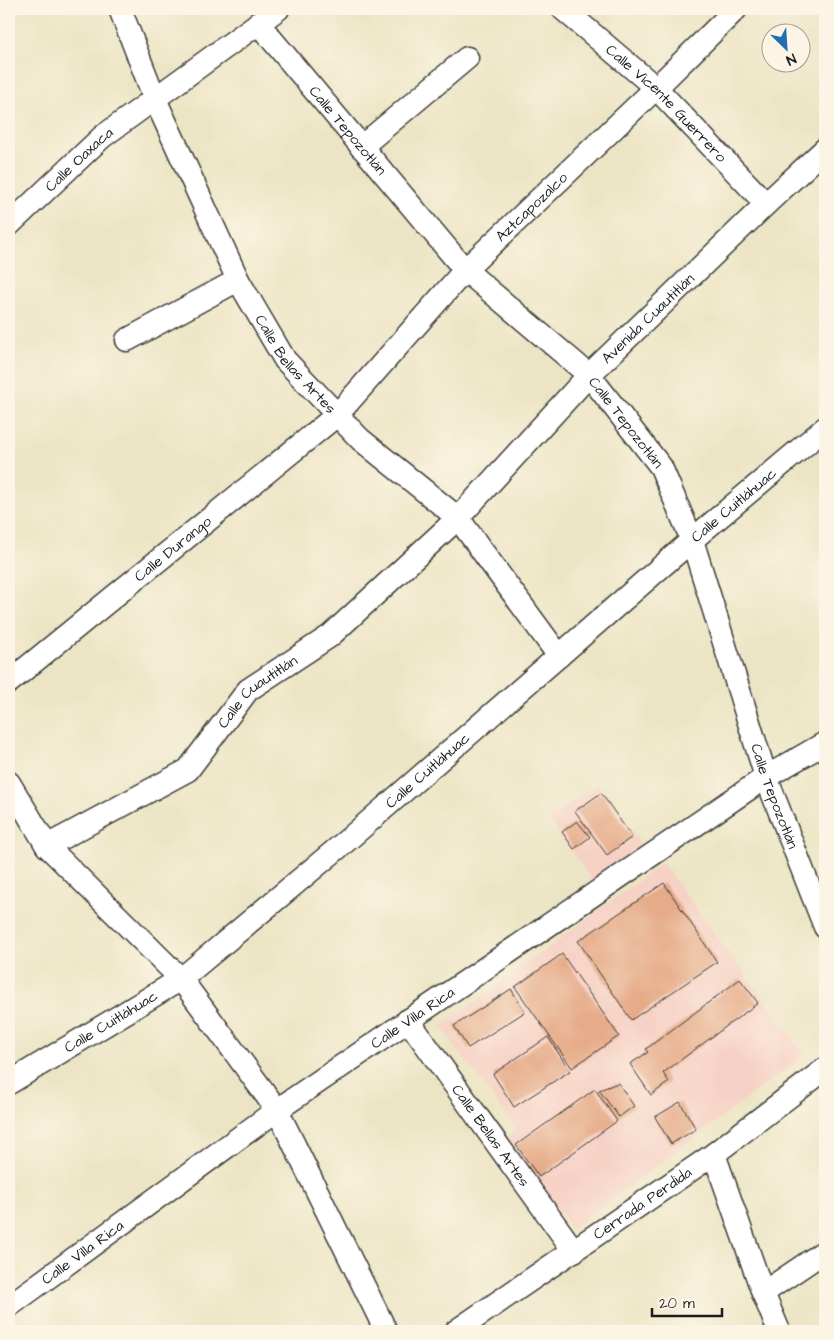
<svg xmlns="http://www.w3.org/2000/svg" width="834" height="1340" viewBox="0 0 834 1340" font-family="'Architects Daughter',sans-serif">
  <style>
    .built { fill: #f6d1c5 }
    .building { fill: #e6ab88 }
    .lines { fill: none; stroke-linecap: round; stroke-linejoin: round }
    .minor-casing { stroke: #3b3a35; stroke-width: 25 }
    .minor { stroke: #fff; stroke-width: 22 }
    .labels { text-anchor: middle; stroke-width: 4; stroke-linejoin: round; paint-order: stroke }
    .street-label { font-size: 15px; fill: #1c1c1c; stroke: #fcf5e5 }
  </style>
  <rect width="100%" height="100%" fill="#fcf5e5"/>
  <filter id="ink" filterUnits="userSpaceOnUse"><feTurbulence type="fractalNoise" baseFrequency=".02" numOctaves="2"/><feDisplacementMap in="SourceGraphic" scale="10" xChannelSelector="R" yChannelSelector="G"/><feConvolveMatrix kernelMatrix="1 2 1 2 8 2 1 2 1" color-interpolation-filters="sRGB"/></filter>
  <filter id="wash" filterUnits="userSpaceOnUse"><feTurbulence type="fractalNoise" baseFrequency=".0096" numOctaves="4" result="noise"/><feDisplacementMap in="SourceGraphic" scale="20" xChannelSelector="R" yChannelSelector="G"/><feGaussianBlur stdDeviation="1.12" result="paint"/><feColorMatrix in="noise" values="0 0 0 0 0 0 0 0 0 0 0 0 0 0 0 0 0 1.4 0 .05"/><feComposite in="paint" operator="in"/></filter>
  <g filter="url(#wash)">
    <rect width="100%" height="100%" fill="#ece5c5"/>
    <g class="built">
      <path d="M598 784 643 846 593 882 549 819Z"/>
      <path d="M662 863 805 1055 571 1229 504 1139 517 1130 441 1027Z"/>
    </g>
    <g id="blocks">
      <g class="building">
        <path d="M601 793 632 837 607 855 575 811Z"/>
        <path d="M577 821 590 837 574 849 562 832Z"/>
        <path d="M664 883 717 962 631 1020 578 941Z"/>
        <path d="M562 954 619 1036 572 1068 515 987Z"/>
        <path d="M740 979 758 1003 663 1073 669 1082 651 1095 630 1064 648 1052 646 1049Z"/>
        <path d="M511 989 525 1012 468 1048 454 1026Z"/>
        <path d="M548 1037 570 1071 514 1107 493 1074Z"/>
        <path d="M618 1083 634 1106 619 1117 599 1090Z"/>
        <path d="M595 1089 617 1121 539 1177 516 1145Z"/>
        <path d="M680 1102 696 1129 671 1144 655 1117Z"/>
      </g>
    </g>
  </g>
  <g filter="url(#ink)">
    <use href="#blocks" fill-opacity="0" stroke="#3b3a35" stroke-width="1"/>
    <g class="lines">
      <g class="minor-casing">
        <g id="minor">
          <path id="s1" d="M120 9 155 99 238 280 285 360 360 439 458 518 559 656"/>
          <path id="s2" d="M563 9 656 88 766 204"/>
          <path id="s3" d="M258 23 465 270 589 375 661 467 692 540 766 777 825 927"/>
          <path d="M361 147 467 58"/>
          <path id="s4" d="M9 225 102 137 278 9"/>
          <path d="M127 340 238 280"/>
          <path id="s5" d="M9 682 337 415 465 270 656 88 736 9"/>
          <path d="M9 783 47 846 181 979 277 1110 386 1331"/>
          <path id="s6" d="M47 846 188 770 248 690 330 636 458 518 589 375 766 204 825 149"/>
          <path id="s7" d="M408 1020 574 1251"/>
          <path id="s8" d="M9 1083 181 979 351 837 692 540 825 428"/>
          <path d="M714 1154 763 1293 779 1331"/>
          <path d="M763 1293 825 1251"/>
          <path id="s9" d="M9 1306 277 1110 766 777 825 743"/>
          <path id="s10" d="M456 1331 714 1154 825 1069"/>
        </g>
      </g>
      <use href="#minor" class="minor"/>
    </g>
  </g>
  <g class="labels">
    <g class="street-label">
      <text dy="5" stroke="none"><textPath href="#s2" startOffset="140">Calle Vicente Guerrero</textPath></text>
      <text dy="5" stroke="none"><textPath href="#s3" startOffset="140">Calle Tepozotlán</textPath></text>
      <text dy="5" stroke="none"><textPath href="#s4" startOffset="96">Calle Oaxaca</textPath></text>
      <text dy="5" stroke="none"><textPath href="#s5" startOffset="708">Aztcapozalco</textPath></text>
      <text dy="5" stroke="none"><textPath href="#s6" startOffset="808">Avenida Cuautitlán</textPath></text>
      <text dy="5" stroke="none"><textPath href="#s1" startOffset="398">Calle Bellas Artes</textPath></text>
      <text dy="5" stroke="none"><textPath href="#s3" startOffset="545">Calle Tepozotlán</textPath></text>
      <text dy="5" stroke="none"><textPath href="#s8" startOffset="929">Calle Cuitláhuac</textPath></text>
      <text dy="5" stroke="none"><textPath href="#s5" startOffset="211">Calle Durango</textPath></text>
      <text dy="5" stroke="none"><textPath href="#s6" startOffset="266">Calle Cuautitlán</textPath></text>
      <text dy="5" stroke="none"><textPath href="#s8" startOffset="524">Calle Cuitláhuac</textPath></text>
      <text dy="5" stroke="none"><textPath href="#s3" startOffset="950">Calle Tepozotlán</textPath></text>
      <text dy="5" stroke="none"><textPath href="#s9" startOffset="496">Calle Villa Rica</textPath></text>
      <text dy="5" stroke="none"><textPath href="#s8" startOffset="119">Calle Cuitláhuac</textPath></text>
      <text dy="5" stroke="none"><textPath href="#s7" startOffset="142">Calle Bellas Artes</textPath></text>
      <text dy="5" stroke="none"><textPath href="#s10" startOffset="226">Cerrada Perdida</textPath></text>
      <text dy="5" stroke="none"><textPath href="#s9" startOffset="91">Calle Villa Rica</textPath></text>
    </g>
  </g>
  <rect width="834" height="1340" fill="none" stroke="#fcf5e5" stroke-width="30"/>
  <g transform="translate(786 48) rotate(155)"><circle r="24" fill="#fcf5e5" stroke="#a29e95"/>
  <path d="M0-4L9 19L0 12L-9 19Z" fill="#1f6fb2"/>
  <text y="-8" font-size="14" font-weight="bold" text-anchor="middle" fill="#1c1c1c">N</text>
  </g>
  <path d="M652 1308v8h70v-8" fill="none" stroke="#1c1c1c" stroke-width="2.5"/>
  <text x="659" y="1308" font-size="15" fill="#1c1c1c" stroke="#fcf5e5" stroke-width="4" paint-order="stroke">20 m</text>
</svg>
